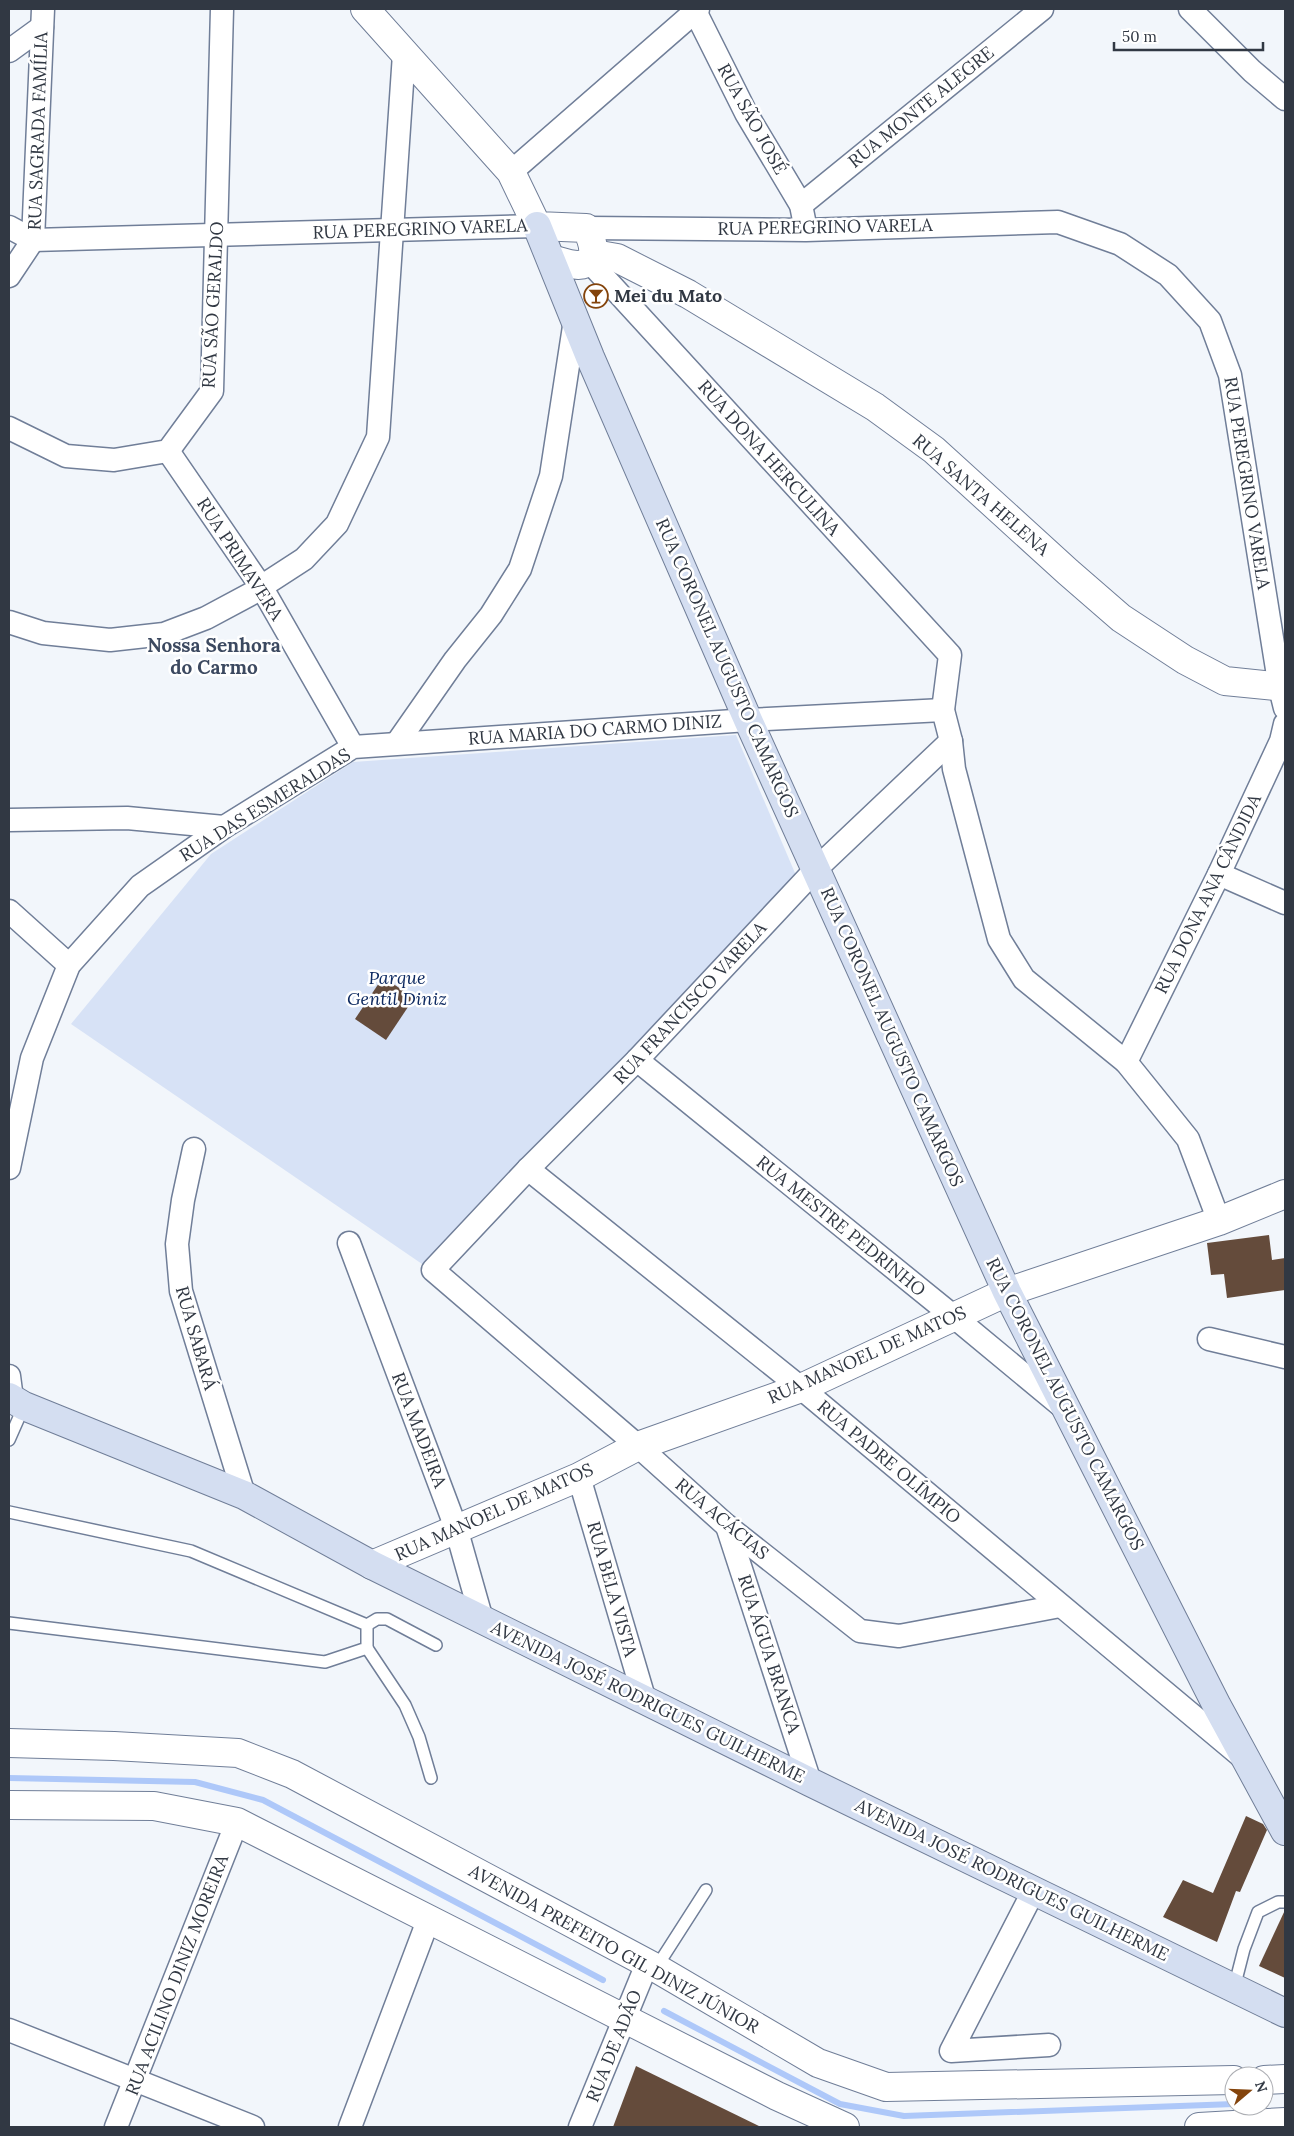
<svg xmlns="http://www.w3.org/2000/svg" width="1294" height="2136" viewBox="0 0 1294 2136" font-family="Lora,serif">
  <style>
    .green { fill: #d7e2f6 }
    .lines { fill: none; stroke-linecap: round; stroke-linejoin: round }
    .stream { stroke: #aec8f9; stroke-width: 6 }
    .building { fill: #644b3b }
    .service-casing { stroke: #707e98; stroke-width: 14 }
    .minor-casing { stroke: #707e98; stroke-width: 25 }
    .tertiary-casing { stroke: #707e98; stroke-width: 30 }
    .secondary-casing { stroke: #707e98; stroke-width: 30 }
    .service { stroke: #fff; stroke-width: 11 }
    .minor { stroke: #fff; stroke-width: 22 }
    .tertiary { stroke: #fff; stroke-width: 28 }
    .secondary { stroke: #d4def1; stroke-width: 28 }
    .labels { text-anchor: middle; stroke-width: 5; stroke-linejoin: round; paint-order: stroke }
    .street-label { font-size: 18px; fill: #313843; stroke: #fff }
    .poi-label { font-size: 18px; font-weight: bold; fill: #313843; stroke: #fff; text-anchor: start }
    .park-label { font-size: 18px; font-style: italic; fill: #0e2a61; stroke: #fff }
    .neighbourhood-label { font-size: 19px; font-weight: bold; fill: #3c4960; stroke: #fff }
  </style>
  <rect width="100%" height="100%" fill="#f2f6fb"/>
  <path class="green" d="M736 735 798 880 425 1266 71 1024 211 854 353 762Z"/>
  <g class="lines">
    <g class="stream">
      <path d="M9 1778 195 1782 263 1800 603 1980"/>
      <path d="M664 2011 840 2104 904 2116 1234 2104"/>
    </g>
  </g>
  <g class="building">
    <path d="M383 977 414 998 386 1040 355 1019Z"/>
    <path d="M1269 1235 1272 1260 1285 1258V1290L1227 1298 1224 1274 1211 1275 1207 1243Z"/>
    <path d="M1246 1816 1263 1824 1267 1830 1240 1892 1236 1891 1217 1942 1163 1917 1183 1880 1213 1893Z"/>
    <path d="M1285 1910V1978L1259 1966Z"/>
    <path d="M636 2066 761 2127H613Z"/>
  </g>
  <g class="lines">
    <g class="service-casing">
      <g id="service">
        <path d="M9 1440 24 1406"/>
        <path d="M9 1512 191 1551 367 1625V1648L325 1662 9 1623"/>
        <path d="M367 1625 377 1619H387L436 1645"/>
        <path d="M367 1648 405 1705 419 1737 431 1778"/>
        <path d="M656 1968 706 1890"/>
        <path d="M1234 1988 1244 1949 1258 1912 1278 1902H1285"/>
      </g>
    </g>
    <g class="minor-casing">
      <g id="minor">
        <path d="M694 9 746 113 801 205 804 220"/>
        <path d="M1190 9 1252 71 1285 99"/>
        <path d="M9 51 42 27"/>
        <path d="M511 172 698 9"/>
        <path d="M801 205 1042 9"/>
        <path d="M9 227 33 240 537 226"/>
        <path d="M586 228 806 230 1058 222 1120 244 1168 275 1210 321 1230 375 1280 688 1285 708"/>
        <path d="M589 261 950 655 943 710 951 741 954 769 999 939 1024 979 1126 1062 1188 1139 1219 1221"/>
        <path d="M9 276 33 240 43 9"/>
        <path d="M9 428 66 456 114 460 168 451 212 391 222 9"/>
        <path d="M168 451 262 588 353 747"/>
        <path d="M9 622 43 633 110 640 164 634 206 618 262 588 267 583 304 559 337 524 378 437 404 54"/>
        <path d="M951 741 816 869 637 1060 528 1169 433 1270 638 1446 727 1526 860 1631 899 1636 1060 1606"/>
        <path d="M397 743 455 660 491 615 520 569 551 476 575 320"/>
        <path d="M9 820 127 818 224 827"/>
        <path d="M1219 874 1285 903"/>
        <path d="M9 911 69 965"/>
        <path d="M637 1060 953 1316 1064 1408"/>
        <path d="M1126 1062 1219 874 1281 741 1285 724"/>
        <path d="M194 1149 183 1200 177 1244 181 1291 244 1495"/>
        <path d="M9 1168 32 1058 69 965 140 886 224 827 353 747 748 720 943 710"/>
        <path d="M528 1169 801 1388 1241 1756"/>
        <path d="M349 1243 456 1528 482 1620"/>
        <path d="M1209 1339 1285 1357"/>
        <path d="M9 1376 12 1399"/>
        <path d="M579 1477 645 1701"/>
        <path d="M727 1526 810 1782"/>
        <path d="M1034 1890 951 2051 1049 2045"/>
        <path d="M9 2030 253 2127"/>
        <path d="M116 2127 237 1822"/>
        <path d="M350 2127 429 1918"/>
        <path d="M580 2127 647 1964"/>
      </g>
    </g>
    <g class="tertiary-casing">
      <g id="tertiary">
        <path d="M365 9 511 172 537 226 586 228C593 241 601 264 578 265 570 265 559 261 551 259"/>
        <path d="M594 254 617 258 688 294 875 407 934 450 1068 572 1121 618 1185 660 1225 681 1285 687"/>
        <path d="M372 1565 579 1477 638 1446 801 1388 1007 1292 1219 1221 1285 1194"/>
        <path d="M9 1743 114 1746 238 1753 292 1774 656 1968 818 2063 886 2087 1234 2080"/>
        <path d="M9 1805 154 1806 237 1822 777 2096 845 2127"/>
        <path d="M1264 2080 1285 2079"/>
        <path d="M1199 2127 1285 2122"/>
      </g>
    </g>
    <g class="secondary-casing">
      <g id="secondary">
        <path d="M537 226 590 357 748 720 1007 1292 1217 1706 1285 1831"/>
        <path d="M9 1397 24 1406 244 1495 372 1565 810 1782 1285 2013"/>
      </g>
    </g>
    <use href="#service" class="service"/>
    <use href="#minor" class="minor"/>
    <use href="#tertiary" class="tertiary"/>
    <use href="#secondary" class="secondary"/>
  </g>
  <defs>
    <g id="bar-ring" transform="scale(1.25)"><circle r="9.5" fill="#fff" stroke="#84440c" stroke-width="1.5"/><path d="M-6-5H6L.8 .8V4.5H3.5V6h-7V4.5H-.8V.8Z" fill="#84440c"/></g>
  </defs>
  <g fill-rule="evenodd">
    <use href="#bar-ring" x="596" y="296"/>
  </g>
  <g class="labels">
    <g class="street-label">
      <text transform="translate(921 107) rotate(-39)" y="6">RUA MONTE ALEGRE</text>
      <text transform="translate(752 119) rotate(61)" y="6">RUA SÃO JOSÉ</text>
      <text transform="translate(38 131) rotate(-88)" y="6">RUA SAGRADA FAMÍLIA</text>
      <text transform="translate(825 227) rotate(-1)" y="6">RUA PEREGRINO VARELA</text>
      <text transform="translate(420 229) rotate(-2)" y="6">RUA PEREGRINO VARELA</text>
      <text transform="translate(213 305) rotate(-87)" y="6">RUA SÃO GERALDO</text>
      <text transform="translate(769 458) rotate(48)" y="6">RUA DONA HERCULINA</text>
      <text transform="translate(1247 483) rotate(81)" y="6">RUA PEREGRINO VARELA</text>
      <text transform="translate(981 495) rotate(41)" y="6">RUA SANTA HELENA</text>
      <text transform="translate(240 559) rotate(57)" y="6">RUA PRIMAVERA</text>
      <text transform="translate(727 668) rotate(66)" y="6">RUA CORONEL AUGUSTO CAMARGOS</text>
      <text transform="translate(595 730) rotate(-4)" y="6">RUA MARIA DO CARMO DINIZ</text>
      <text transform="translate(265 805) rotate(-32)" y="6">RUA DAS ESMERALDAS</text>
      <text transform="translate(1208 894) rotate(-64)" y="6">RUA DONA ANA CÂNDIDA</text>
      <text transform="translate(690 1003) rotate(-47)" y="6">RUA FRANCISCO VARELA</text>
      <text transform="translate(892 1037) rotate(66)" y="6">RUA CORONEL AUGUSTO CAMARGOS</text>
      <text transform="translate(841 1226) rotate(39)" y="6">RUA MESTRE PEDRINHO</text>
      <text transform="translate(196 1338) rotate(74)" y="6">RUA SABARÁ</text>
      <text transform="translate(867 1355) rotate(-24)" y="6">RUA MANOEL DE MATOS</text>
      <text transform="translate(1065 1404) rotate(63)" y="6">RUA CORONEL AUGUSTO CAMARGOS</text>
      <text transform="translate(419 1430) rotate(69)" y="6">RUA MADEIRA</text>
      <text transform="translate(889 1462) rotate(40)" y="6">RUA PADRE OLÍMPIO</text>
      <text transform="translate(494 1512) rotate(-24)" y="6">RUA MANOEL DE MATOS</text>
      <text transform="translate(722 1519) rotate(40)" y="6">RUA ACÁCIAS</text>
      <text transform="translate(612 1589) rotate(74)" y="6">RUA BELA VISTA</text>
      <text transform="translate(769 1654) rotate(72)" y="6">RUA ÁGUA BRANCA</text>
      <text transform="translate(648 1702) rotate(26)" y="6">AVENIDA JOSÉ RODRIGUES GUILHERME</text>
      <text transform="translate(1012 1880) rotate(26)" y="6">AVENIDA JOSÉ RODRIGUES GUILHERME</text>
      <text transform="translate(614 1949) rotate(29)" y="6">AVENIDA PREFEITO GIL DINIZ JÚNIOR</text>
      <text transform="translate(177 1975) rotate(-69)" y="6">RUA ACILINO DINIZ MOREIRA</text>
      <text transform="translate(614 2046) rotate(-68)" y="6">RUA DE ADÃO</text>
    </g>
    <g class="poi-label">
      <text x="614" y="302">Mei du Mato</text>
    </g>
    <g class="park-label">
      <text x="397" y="984">Parque<tspan x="397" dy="21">Gentil Diniz</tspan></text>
    </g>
    <g class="neighbourhood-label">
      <text x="214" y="652">Nossa Senhora<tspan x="214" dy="22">do Carmo</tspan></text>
    </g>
  </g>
  <rect width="1294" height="2136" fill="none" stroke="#313843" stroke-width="20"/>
  <g transform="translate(1249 2091) rotate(71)"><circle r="24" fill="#ffffff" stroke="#adafb4"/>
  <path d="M0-4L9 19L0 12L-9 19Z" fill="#84440c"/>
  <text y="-8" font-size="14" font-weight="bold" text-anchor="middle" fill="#313843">N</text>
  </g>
  <path d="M1114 42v8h149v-8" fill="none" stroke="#313843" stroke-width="2.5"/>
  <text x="1122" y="42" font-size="15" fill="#313843" stroke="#ffffff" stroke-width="4" paint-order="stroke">50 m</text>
</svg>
